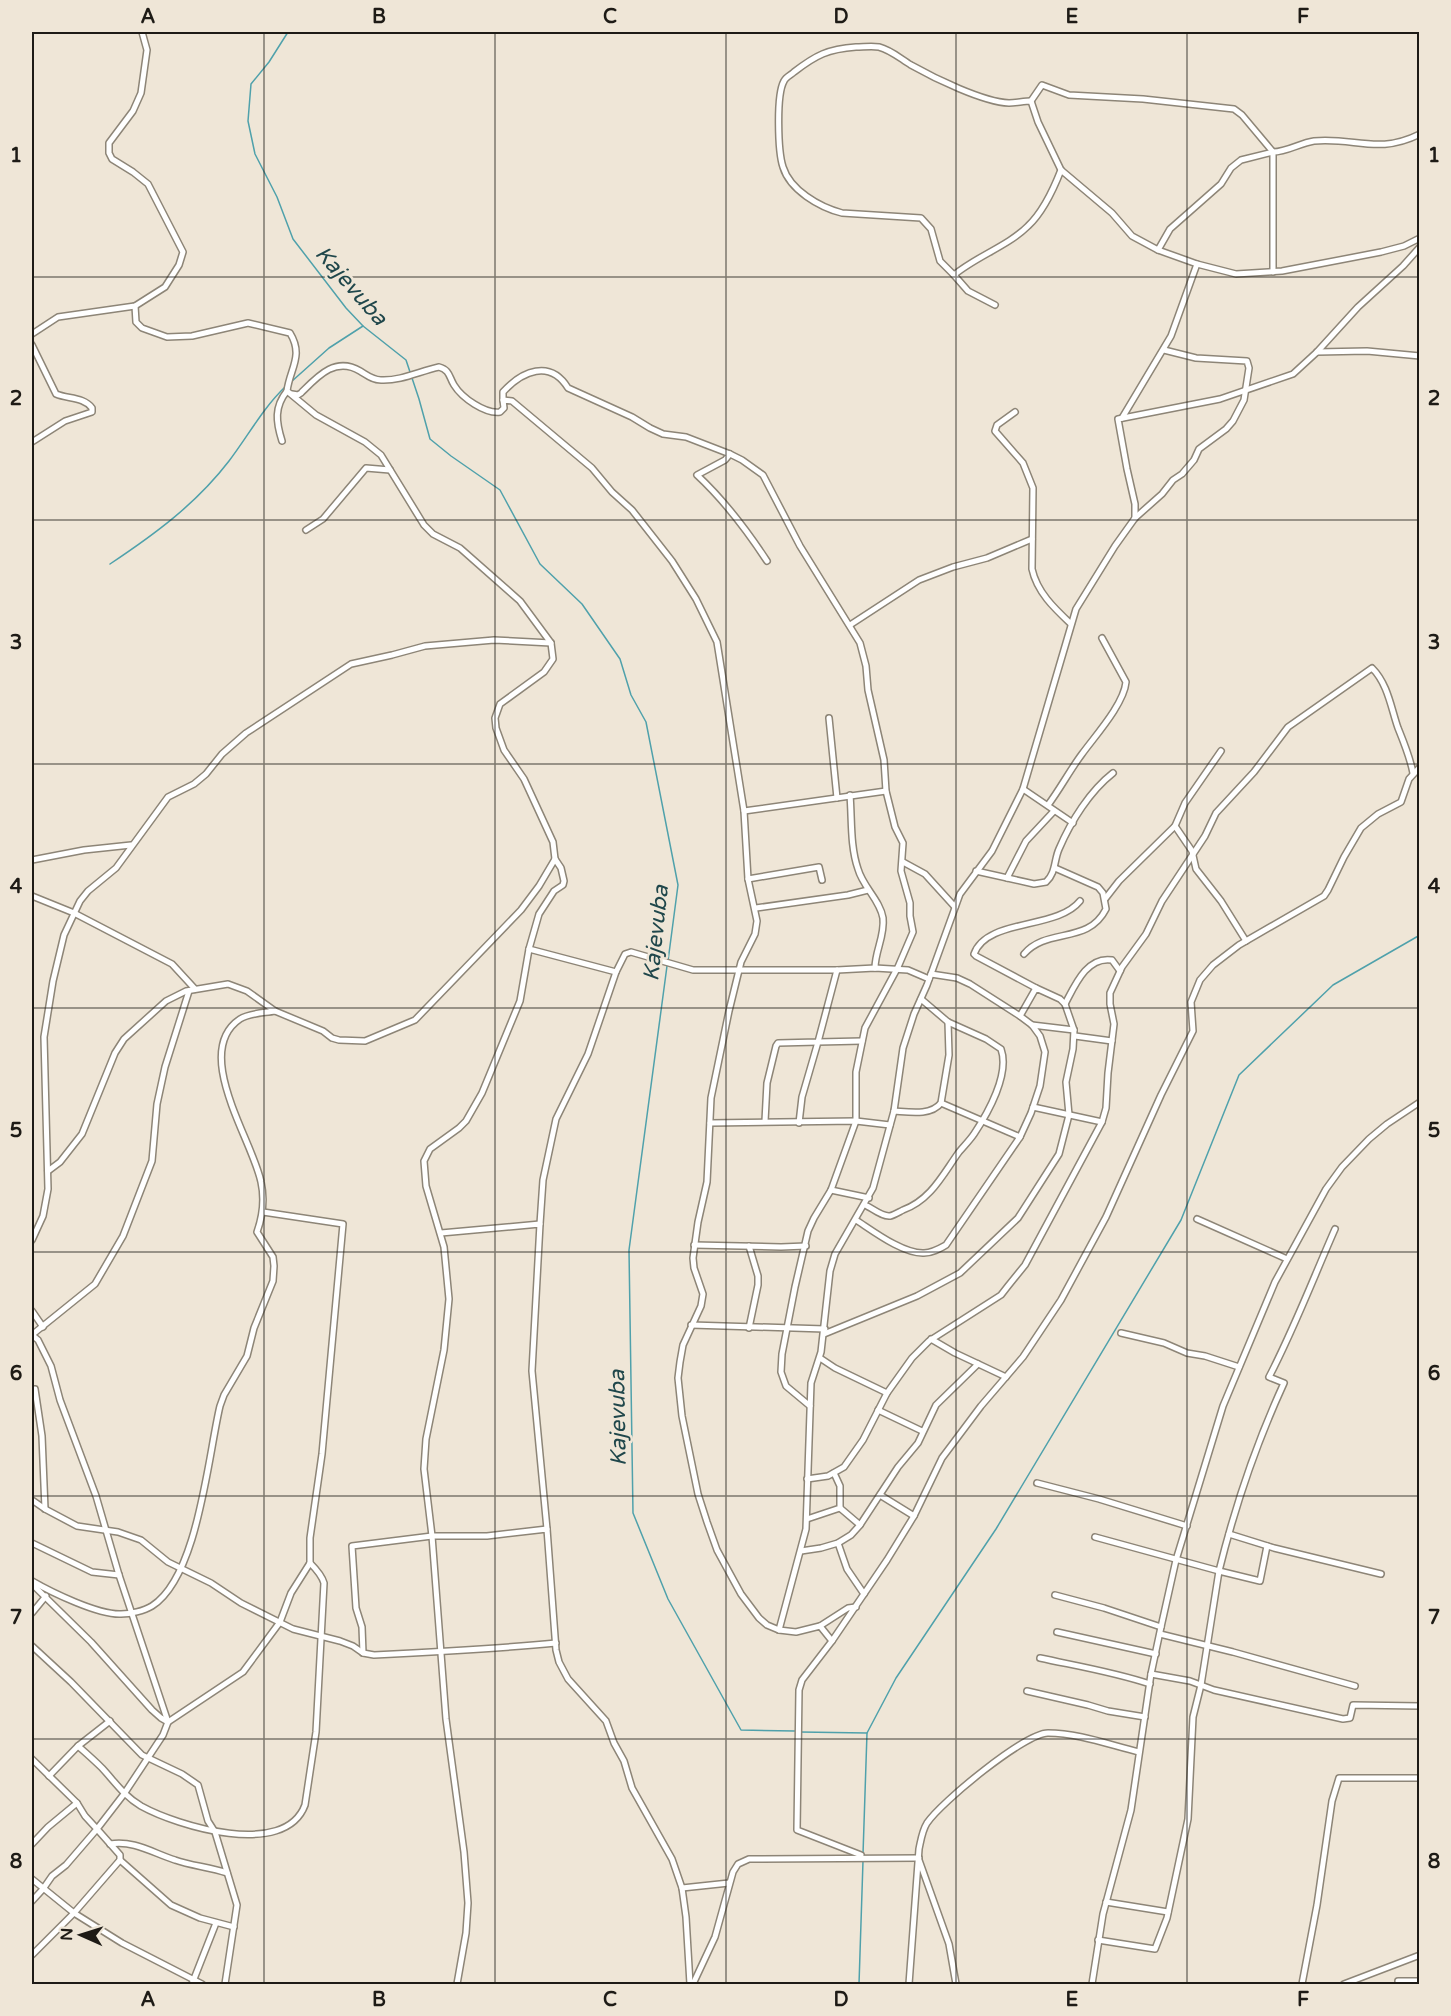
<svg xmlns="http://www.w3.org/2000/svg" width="1451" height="2016" viewBox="0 0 1451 2016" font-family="'Varela Round',sans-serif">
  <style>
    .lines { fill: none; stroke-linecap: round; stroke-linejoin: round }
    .stream { stroke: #4fa1ab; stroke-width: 1.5 }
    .minor-casing { stroke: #8d8577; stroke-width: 8 }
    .minor { stroke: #fff; stroke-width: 5 }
    .grid { fill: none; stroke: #1e1b16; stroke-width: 1.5; stroke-opacity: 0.55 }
    .labels { text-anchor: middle; stroke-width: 5; stroke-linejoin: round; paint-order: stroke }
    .water-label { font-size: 22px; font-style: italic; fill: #20474b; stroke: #efe6d7 }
    .neatline { fill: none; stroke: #1e1b16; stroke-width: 2 }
    .grid-label { font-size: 20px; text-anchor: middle; font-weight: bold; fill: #1e1b16 }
  </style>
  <rect width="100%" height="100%" fill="#efe6d7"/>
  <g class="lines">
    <g class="stream">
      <path d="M288 32 269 62 251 84 248 121 255 154 277 197 293 239 346 308 363 326 406 360 419 399 430 439 451 456 500 490 540 564 582 604 620 659 631 695 646 722 678 885 668 961"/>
      <path d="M291 382 329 348 363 326"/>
      <path d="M110 564C155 534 196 504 229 461 248 436 263 408 285 387"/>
      <path d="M667 966 629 1250 633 1513 668 1599 741 1730 795 1731"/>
      <path d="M800 1732 867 1733"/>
      <path d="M863 1854 867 1733 896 1678 996 1529 1181 1220 1239 1075 1333 985 1420 935"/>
      <path d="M859 1984 863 1861"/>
    </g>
    <g class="minor-casing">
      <g id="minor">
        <path d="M1031 101 1042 85 1069 95 1143 99 1234 109 1242 115 1273 152C1287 152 1300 143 1314 141 1355 137 1378 155 1420 134"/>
        <path d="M1158 250 1170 229 1221 184 1231 168 1241 160 1273 152V272"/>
        <path d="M954 275 940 261 931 229 921 218 842 213C819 207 790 190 783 167 778 152 776 95 784 81 786 77 791 75 794 72 816 55 828 49 856 47 863 47 872 46 879 47 891 50 901 59 911 65 934 78 983 102 1009 103 1016 103 1024 101 1031 101L1038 122 1061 170 1112 213 1132 236 1158 250 1197 264 1236 274 1282 271 1381 252 1404 246 1420 238"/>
        <path d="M995 305 968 291 954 275C977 256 1008 246 1028 226 1043 212 1054 188 1061 170"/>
        <path d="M135 306 136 322 142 328 167 337 192 336 248 323 290 333C304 356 290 368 287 391L316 415 365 442 381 455 424 525 433 534 460 548 520 601 551 643 553 659 544 672 500 704 495 718 496 728 504 750 524 779 553 842 555 859 561 868 564 881 563 885 554 891 539 914 529 949 520 1001 482 1093 466 1121 459 1128 430 1149 424 1161 426 1186 444 1247 449 1299 444 1350 426 1439 424 1469 432 1536 446 1719 464 1852 468 1903 466 1933 457 1984"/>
        <path d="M32 334 58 317 135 306 165 287 179 265 183 252 148 184 133 172 112 159 109 153V143L133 111 141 93 147 50 142 32"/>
        <path d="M32 345 56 394C68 399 84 397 92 408V412L65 421 32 442"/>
        <path d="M1317 352 1367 351 1420 356"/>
        <path d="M292 394 298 395 301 393C317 377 335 356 360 371 367 375 372 380 381 380 401 381 420 371 439 367 450 370 449 377 454 385 462 398 485 414 500 412L504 408 503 400 512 401 592 468 612 492 632 510 672 561 696 599 717 642 744 811 748 879 757 921 755 934 741 962 729 1011 711 1098 707 1182 698 1222 693 1258 694 1268 703 1294 701 1306 683 1345 680 1362 678 1378 682 1416 698 1494 707 1522 717 1550 741 1594 759 1618 767 1625 779 1630 796 1632 820 1626 832 1641 887 1560 914 1516 942 1458 981 1406 1023 1357 1061 1300 1106 1217 1161 1095 1193 1031 1191 1002 1200 980 1213 965 1239 945 1324 896 1328 890 1344 857 1361 828 1378 814 1401 802 1409 779 1420 767"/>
        <path d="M503 400V392C522 371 550 359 568 388L632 417 650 428 663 434 686 437 730 454 742 460 763 475 800 546 860 643 866 666 868 690 884 760 886 791 895 827 903 843 901 871 910 903V916L913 932 898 967 865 1028 856 1072V1121L831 1190 814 1218 808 1231 795 1287 782 1354 781 1372 786 1386 810 1406"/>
        <path d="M1015 412 997 425 995 431 1023 463 1033 488 1032 569C1037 592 1054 608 1071 624"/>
        <path d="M1122 418 1171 336 1197 264"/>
        <path d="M282 441C276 422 274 407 287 391"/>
        <path d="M730 454 725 460 697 475C725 501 746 529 767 561"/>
        <path d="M1135 518V504L1127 469 1118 419 1220 399 1293 374 1317 352 1358 307 1403 266 1420 247"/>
        <path d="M306 530 323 519 366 468 390 470"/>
        <path d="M850 625 919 580 953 567 987 558 1032 539"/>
        <path d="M829 718 837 798"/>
        <path d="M1023 789 1073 823"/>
        <path d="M850 795C852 819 850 846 858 869 863 887 880 900 883 918 885 936 875 951 875 968"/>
        <path d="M1048 805C1060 789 1070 770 1082 754 1095 736 1124 704 1126 682L1102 638"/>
        <path d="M744 811 886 791"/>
        <path d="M1175 826 1192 851 1196 869 1221 901 1246 941"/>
        <path d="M32 860 84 850 131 845"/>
        <path d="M903 862 925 874 955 907"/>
        <path d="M976 871 1034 884 1046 882C1056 873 1054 860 1059 849 1071 821 1090 791 1113 773"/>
        <path d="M1007 878 1026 841 1054 811"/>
        <path d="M748 879 819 867 822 880"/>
        <path d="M32 896 74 913 172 964 195 989"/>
        <path d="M1105 899 1119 881 1175 826 1185 803 1221 751"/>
        <path d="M756 908 848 895 868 890"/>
        <path d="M529 949 616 972 625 954 631 952 693 970H837L875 968 908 970 929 979"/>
        <path d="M1024 954C1047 927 1088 945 1106 909L1103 893 1098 887 1055 868"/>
        <path d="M1036 988 976 956 974 954C987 918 1057 930 1080 901"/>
        <path d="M1065 1004C1075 985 1087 956 1112 960L1120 971"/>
        <path d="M1032 1025 1074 1030"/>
        <path d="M1075 1036 1112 1041"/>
        <path d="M941 1103 1020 1137"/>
        <path d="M1033 1107 1102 1122"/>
        <path d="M894 1111C909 1112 931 1116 941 1103L949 1055 948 1022"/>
        <path d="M765 1121 767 1083 776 1046 778 1043 818 1042 837 970"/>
        <path d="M710 1123 856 1121 890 1125"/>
        <path d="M799 1123 802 1097 818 1042 862 1041"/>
        <path d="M48 1171 60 1162 82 1134 115 1053 124 1039 166 1001 186 991 228 984 247 991 275 1011 323 1031 332 1038 339 1040 365 1041 415 1020 521 910 539 886 555 859"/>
        <path d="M831 1190 869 1198"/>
        <path d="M865 1205C872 1208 882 1217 890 1216 894 1215 899 1212 903 1210 931 1200 943 1174 959 1152 964 1146 970 1140 974 1134 988 1113 1010 1074 1001 1049L986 1039 948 1022 921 999"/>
        <path d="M1197 1219 1287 1259"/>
        <path d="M856 1220C873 1231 903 1254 924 1253 932 1253 939 1249 946 1245L1020 1137 1031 1113 1040 1086 1045 1052 1040 1036 1032 1025 1020 1016 970 984 957 978 931 974"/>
        <path d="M540 1224 543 1180 556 1119 588 1054 616 972"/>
        <path d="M441 1233 540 1224 532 1371 547 1529"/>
        <path d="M32 1240 43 1216 48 1189 44 1037 53 981 64 935 80 901 88 891 116 868 168 797 194 784 206 774 222 754 246 733 351 664 392 655 425 646 494 640 551 643"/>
        <path d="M694 1245 781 1247 806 1246"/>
        <path d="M749 1246 758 1276V1285L749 1328"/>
        <path d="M32 1311 43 1327"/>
        <path d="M691 1325 825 1329"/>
        <path d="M1121 1333 1164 1343 1187 1353 1205 1356 1239 1367"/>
        <path d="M33 1334 95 1284 123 1236 152 1161 157 1104 165 1067 189 991"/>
        <path d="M824 1334 917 1296 960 1273 1018 1218 1059 1154 1069 1115 1066 1082 1073 1049 1074 1030 1065 1004 1060 999 1036 988 1020 1016"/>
        <path d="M32 1335 38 1340 51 1366 60 1400 96 1496 119 1575 168 1722 163 1735 124 1794 97 1829 120 1855V1860L74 1913 32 1955"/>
        <path d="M931 1339 955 1353 1006 1377"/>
        <path d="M820 1358 835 1368 887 1393"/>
        <path d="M35 1389 42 1436 45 1509"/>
        <path d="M878 1410 922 1431"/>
        <path d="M807 1479 828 1476 844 1467 863 1440 887 1393 912 1358 929 1341 1001 1295 1008 1286 1025 1265 1102 1122 1106 1108 1108 1073 1114 1024 1110 1004V993L1122 967 1146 934 1162 901 1205 836 1216 813 1254 772 1288 727 1372 668C1388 684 1391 708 1398 728 1404 743 1410 757 1413 773"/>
        <path d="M1037 1483 1099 1499 1187 1526"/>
        <path d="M880 1495 914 1516"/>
        <path d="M32 1500 45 1509 77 1526 118 1532 141 1540 168 1562 211 1583 241 1603 293 1629 340 1641 353 1646 363 1653 374 1655C435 1652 495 1649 556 1643"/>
        <path d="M840 1508 860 1525"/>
        <path d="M807 1519 840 1508V1486L834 1473"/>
        <path d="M1229 1534 1274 1548 1381 1574"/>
        <path d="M1095 1537 1219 1571C1235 1506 1256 1444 1284 1383L1269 1377C1294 1329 1313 1279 1335 1229"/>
        <path d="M32 1543 92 1572 119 1575"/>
        <path d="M838 1543 847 1569 864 1594"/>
        <path d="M801 1551 821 1548 838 1543 851 1535 860 1525 898 1467 918 1443 936 1405 978 1364"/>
        <path d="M32 1581C51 1592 98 1615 121 1614 130 1614 144 1611 152 1606 198 1577 208 1456 220 1406L224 1395 247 1356 254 1328 273 1281 274 1266 273 1257 257 1232C263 1215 265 1200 261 1182 253 1141 191 1052 240 1019 249 1013 264 1013 275 1011"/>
        <path d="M32 1584 91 1642 152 1710 161 1718 168 1722 243 1672 280 1622 291 1593 310 1563V1538L322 1454 343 1224 263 1212"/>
        <path d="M1055 1595 1104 1608 1161 1627"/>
        <path d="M32 1613 46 1596"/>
        <path d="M820 1626 848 1608 856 1607"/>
        <path d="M779 1630 806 1529 811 1383 821 1352 830 1271 835 1254 873 1188 894 1111 903 1048 914 1014 927 985 960 894 992 851 1023 789 1076 609 1115 546 1135 518 1162 494 1173 480 1182 474 1194 460 1199 449 1226 429 1233 421 1244 400 1249 368 1247 361 1196 358 1164 350"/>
        <path d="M1057 1632 1156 1654"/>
        <path d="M1160 1634 1233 1652 1355 1686"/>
        <path d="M832 1641 802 1680 799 1690 797 1830 861 1855"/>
        <path d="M32 1646 71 1682 142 1755 182 1774 198 1785 208 1821 215 1832 237 1905 225 1984"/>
        <path d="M363 1653 362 1627 356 1608 352 1546 432 1536H487L547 1529 556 1650 559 1662 568 1679 606 1721 614 1743 624 1761 632 1788 672 1859 682 1888 686 1917 690 1984"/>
        <path d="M1040 1658C1077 1666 1114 1672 1150 1684"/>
        <path d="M1151 1674 1190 1681 1214 1690 1343 1719 1350 1718 1353 1705 1420 1706"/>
        <path d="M1027 1691 1088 1705 1108 1711 1145 1717"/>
        <path d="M78 1746 110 1721"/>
        <path d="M32 1759 77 1803 85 1816 97 1829 66 1865 52 1876 43 1889 32 1901"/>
        <path d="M49 1776 78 1746C86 1753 94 1760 102 1768 115 1782 124 1796 141 1806 177 1826 285 1859 305 1805L316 1732 324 1583C322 1576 315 1568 310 1563"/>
        <path d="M32 1844 48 1827 77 1803"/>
        <path d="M110 1844C134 1840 153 1853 175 1860 192 1866 210 1867 227 1873"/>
        <path d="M120 1860 171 1905 200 1918 234 1927"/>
        <path d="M919 1860 949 1944 956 1984"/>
        <path d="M32 1879 74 1913 122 1943 202 1984"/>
        <path d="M682 1888 729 1883"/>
        <path d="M1106 1902 1168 1912"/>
        <path d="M1098 1940 1155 1949 1167 1918 1188 1819 1193 1717 1201 1685 1219 1571 1260 1581 1267 1546"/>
        <path d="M1398 1981H1420"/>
        <path d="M192 1984 216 1923"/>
        <path d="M693 1984 715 1937 733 1872 738 1864 749 1859 919 1858"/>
        <path d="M909 1984 919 1849C921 1840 922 1831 927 1823 941 1802 1025 1733 1048 1733 1078 1733 1110 1745 1139 1752"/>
        <path d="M1092 1984 1103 1914 1131 1810 1151 1674 1161 1627 1176 1560 1223 1406 1275 1282 1326 1189 1342 1167 1369 1139 1387 1124 1420 1102"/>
        <path d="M1302 1984 1317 1905 1332 1801 1339 1778H1420"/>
        <path d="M1344 1984 1420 1955"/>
      </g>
    </g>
    <use href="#minor" class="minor"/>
  </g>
  <path class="grid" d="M264 32V1984M495 32V1984M726 32V1984M956 32V1984M1187 32V1984M32 277H1420M32 520H1420M32 764H1420M32 1008H1420M32 1252H1420M32 1496H1420M32 1739H1420"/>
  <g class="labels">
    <g class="water-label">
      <text transform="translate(352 285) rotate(49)" y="8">Kajevuba</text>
      <text transform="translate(655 933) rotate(-84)" y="8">Kajevuba</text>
      <text transform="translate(617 1418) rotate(-91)" y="8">Kajevuba</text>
    </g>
  </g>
  <rect width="1451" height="2016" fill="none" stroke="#efe6d7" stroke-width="66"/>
  <g transform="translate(81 1935) rotate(273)" stroke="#efe6d7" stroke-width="4.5" paint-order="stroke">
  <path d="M0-4.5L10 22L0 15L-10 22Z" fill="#1e1b16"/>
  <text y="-9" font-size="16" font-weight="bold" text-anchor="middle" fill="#1e1b16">N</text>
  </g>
  <rect x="33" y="33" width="1385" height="1950" class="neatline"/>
  <g class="grid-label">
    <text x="148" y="23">A</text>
    <text x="379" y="23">B</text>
    <text x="610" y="23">C</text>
    <text x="841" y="23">D</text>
    <text x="1072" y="23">E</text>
    <text x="1303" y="23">F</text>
    <text x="16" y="162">1</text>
    <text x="1434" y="162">1</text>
    <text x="16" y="405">2</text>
    <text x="1434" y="405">2</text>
    <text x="16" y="649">3</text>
    <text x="1434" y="649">3</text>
    <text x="16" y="893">4</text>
    <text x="1434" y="893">4</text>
    <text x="16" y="1137">5</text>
    <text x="1434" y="1137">5</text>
    <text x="16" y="1380">6</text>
    <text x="1434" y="1380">6</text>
    <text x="16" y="1624">7</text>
    <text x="1434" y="1624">7</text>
    <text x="16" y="1868">8</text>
    <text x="1434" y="1868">8</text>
    <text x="148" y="2006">A</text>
    <text x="379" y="2006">B</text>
    <text x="610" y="2006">C</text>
    <text x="841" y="2006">D</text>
    <text x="1072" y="2006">E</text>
    <text x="1303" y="2006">F</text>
  </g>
</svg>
